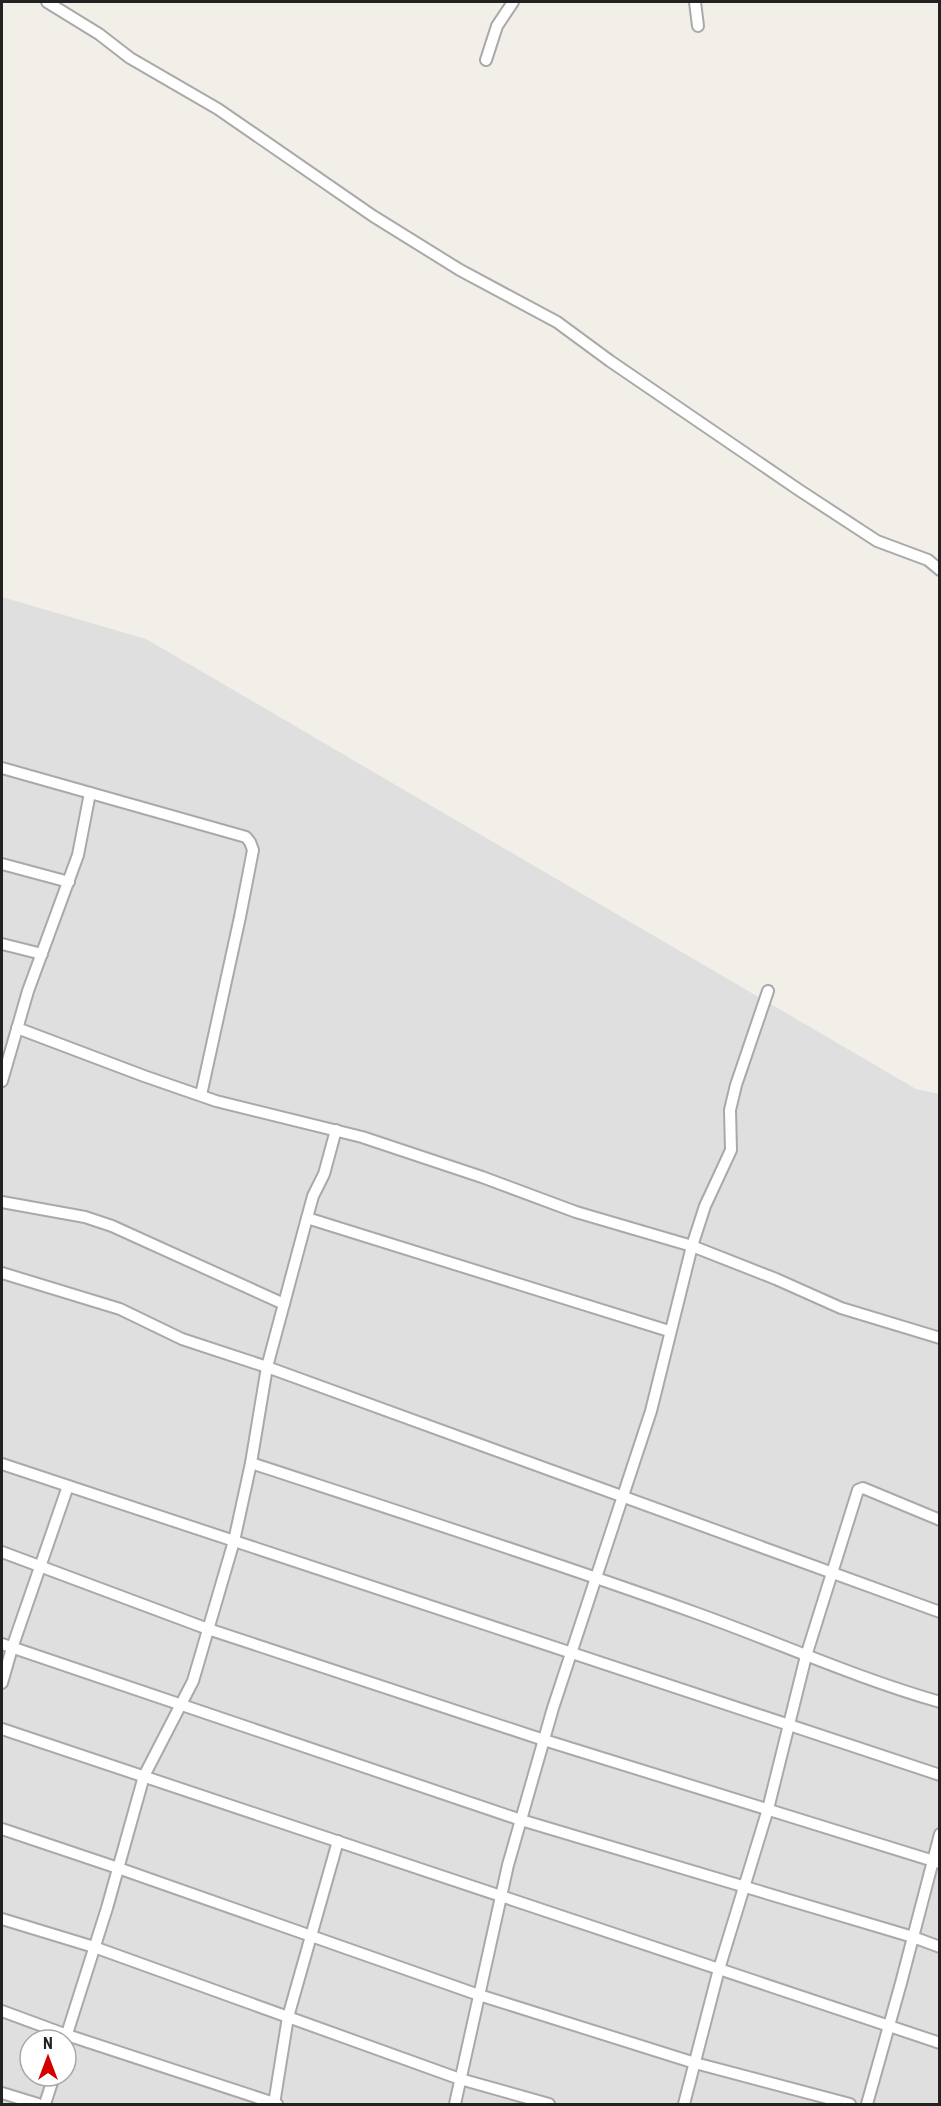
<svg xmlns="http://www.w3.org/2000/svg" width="941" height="2106" viewBox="0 0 941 2106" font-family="'Roboto Condensed',sans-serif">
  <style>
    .residential { fill: #e0dfdf; fill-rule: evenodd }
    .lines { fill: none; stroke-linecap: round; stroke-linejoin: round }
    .minor-casing { stroke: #a9a9a9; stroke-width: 14 }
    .minor { stroke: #fff; stroke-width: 10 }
  </style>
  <rect width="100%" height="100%" fill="#f2efe9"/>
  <path class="residential" d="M2 597 146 639 916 1089 939 1094V2104H2ZM30 2040H66V2076H30Z"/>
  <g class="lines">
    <g class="minor-casing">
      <g id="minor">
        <path d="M47 2 99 34 130 58 218 109 373 216 460 270 557 322 610 361 799 490 877 541 928 560 940 570"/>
        <path d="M695 2 698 26"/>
        <path d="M486 60 497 26 513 2"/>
        <path d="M2 768 246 837 250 842 253 850 240 917 201 1095"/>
        <path d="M2 864 69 882"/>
        <path d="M2 944 42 954"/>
        <path d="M17 1028 144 1076 216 1101 362 1137 482 1177 576 1212 692 1246 776 1279 841 1308 940 1338"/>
        <path d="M2 1081 28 991 78 855 90 793"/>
        <path d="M2 1202 85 1217 112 1226 284 1304"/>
        <path d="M307 1218 669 1331"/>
        <path d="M2 1273 120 1309 182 1339 267 1367 940 1612"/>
        <path d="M251 1463C400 1512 549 1560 696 1613 777 1642 856 1678 940 1702"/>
        <path d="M2 1464 940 1775"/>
        <path d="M2 1552 208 1629 544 1740 940 1863"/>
        <path d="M2 1644 521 1820 913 1937 940 1947"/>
        <path d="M2 1683 12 1648 68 1486"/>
        <path d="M2 1729 940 2043"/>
        <path d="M2 1829 118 1868 479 1995 695 2063 850 2104"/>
        <path d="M2 1919 94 1947 460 2079 549 2104"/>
        <path d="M2 2011 67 2035 277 2104"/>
        <path d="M65 2040 107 1908 144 1776 193 1681 234 1541 251 1463 267 1367 307 1218 313 1196 324 1174 336 1130"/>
        <path d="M2 2093 38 2104"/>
        <path d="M45 2104 54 2076"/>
        <path d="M274 2104 288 2017 338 1841"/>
        <path d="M455 2104 508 1865 553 1708 651 1411 692 1246 705 1206 731 1150 730 1110 736 1085 768 991"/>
        <path d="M684 2104 719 1969 768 1809 806 1656 858 1490 863 1488 940 1520"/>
        <path d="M867 2104 901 1983 940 1834"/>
      </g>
    </g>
    <use href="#minor" class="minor"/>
  </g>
  <rect width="941" height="2106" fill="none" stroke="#222222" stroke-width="6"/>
  <g transform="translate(48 2058)"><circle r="28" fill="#ffffff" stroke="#a7a7a7" stroke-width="1.5"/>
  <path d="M0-4.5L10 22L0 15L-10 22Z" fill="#d40000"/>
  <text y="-9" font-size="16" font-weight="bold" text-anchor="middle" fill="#222222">N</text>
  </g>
</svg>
